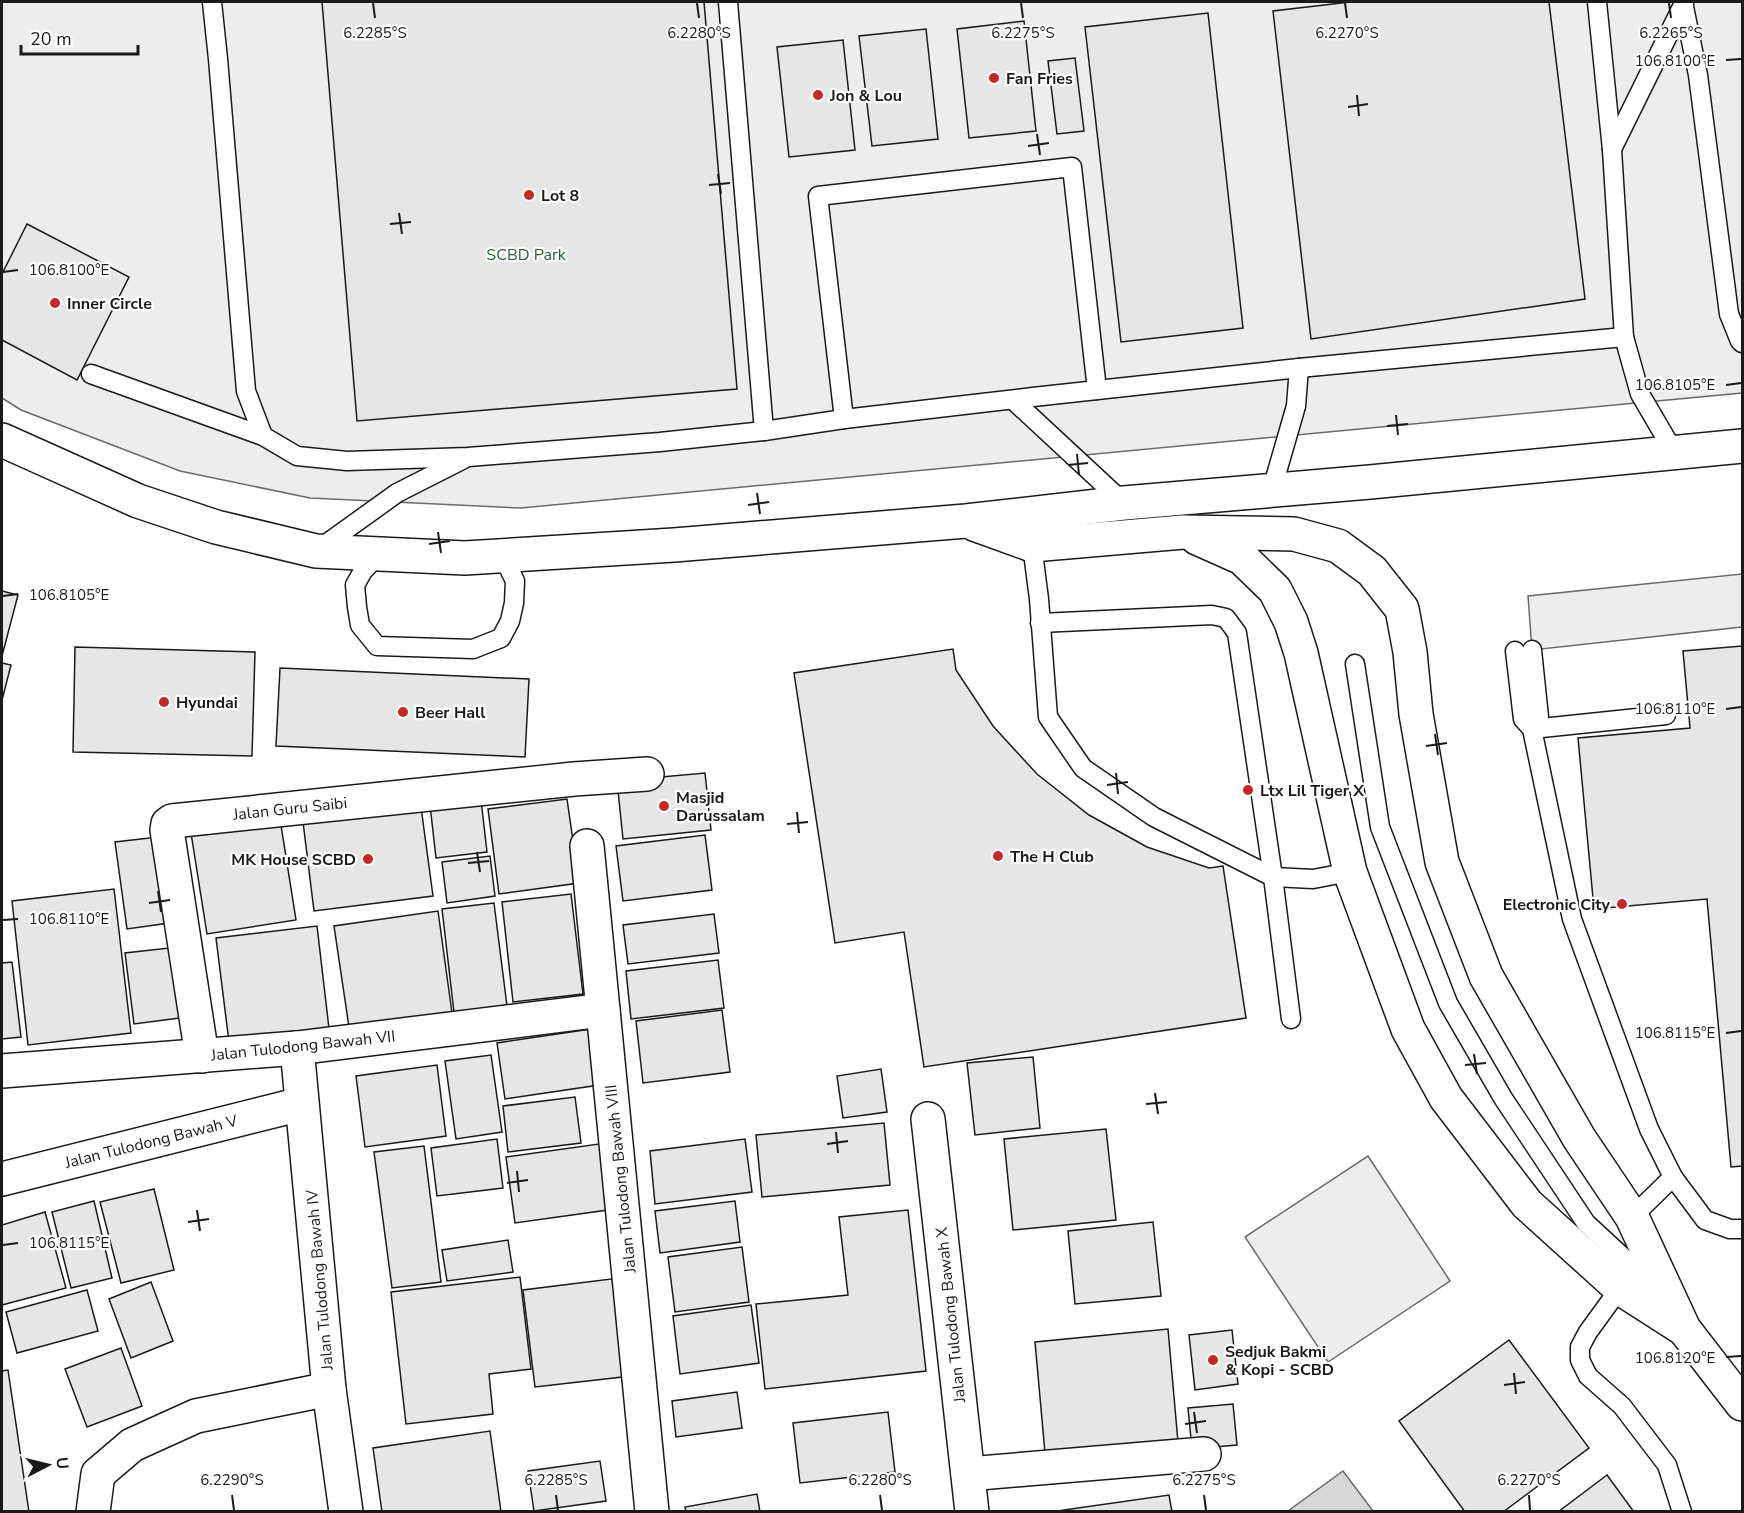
<svg xmlns="http://www.w3.org/2000/svg" width="1744" height="1513" viewBox="0 0 1744 1513" font-family="'Nunito Sans',sans-serif">
  <style>
    .built { fill: #ededed; stroke: #6a6a6a; stroke-width: 1.5 }
    .water { fill: #d7d7d7; stroke: #6a6a6a; stroke-width: 1.5 }
    .building { fill: #e6e6e6; stroke: #1a1a1a; stroke-width: 1.5 }
    .lines { fill: none; stroke-linecap: round; stroke-linejoin: round }
    .service-casing { stroke: #1a1a1a; stroke-width: 21 }
    .minor-casing { stroke: #1a1a1a; stroke-width: 36 }
    .secondary-casing { stroke: #1a1a1a; stroke-width: 36 }
    .service { stroke: #fff; stroke-width: 18 }
    .minor { stroke: #fff; stroke-width: 33 }
    .secondary { stroke: #fff; stroke-width: 33 }
    .ticks { fill: none; stroke: #1a1a1a; stroke-width: 2 }
    .poi-dot { fill: #c62828; stroke: #fff; stroke-width: 2 }
    .labels { text-anchor: middle; stroke-width: 4.5; stroke-linejoin: round; paint-order: stroke }
    .poi-label { font-size: 16px; font-weight: bold; fill: #1a1a1a; stroke: #fff; text-anchor: start }
    .park-label { font-size: 16px; fill: #2b5a34; stroke: #fff }
    .street-label { font-size: 16px; fill: #1a1a1a; stroke: #fff }
    .ticks-label { font-size: 15px; text-anchor: middle; fill: #1a1a1a; stroke: #fff; stroke-width: 4.5; stroke-linejoin: round; paint-order: stroke }
  </style>
  <rect width="100%" height="100%" fill="#fff"/>
  <g class="built">
    <path d="M2 2H1742V393L521 508 310 498 180 471 21 410 2 398Z"/>
    <path d="M1742 574V627L1532 650 1528 596Z"/>
    <path d="M1368 1156 1450 1281 1328 1362 1245 1237Z"/>
  </g>
  <path class="water" d="M1343 1471 1373 1511H1288Z"/>
  <g class="building">
    <path d="M322 2H704L737 389 357 421Z"/>
    <path d="M1350 2H1549L1585 299 1311 339 1273 11Z"/>
    <path d="M1208 13 1243 328 1121 342 1085 27Z"/>
    <path d="M1024 21 1036 131 969 138 957 29Z"/>
    <path d="M926 29 938 139 872 146 859 36Z"/>
    <path d="M843 40 855 150 789 157 777 47Z"/>
    <path d="M1075 58 1084 131 1057 134 1048 61Z"/>
    <path d="M27 224 129 277 77 380 2 340V274Z"/>
    <path d="M2 591 18 595 2 656Z"/>
    <path d="M1742 646V1166L1731 1167 1707 899 1594 909 1578 738 1690 728 1683 651Z"/>
    <path d="M75 647 255 652 252 756 73 752Z"/>
    <path d="M953 649 956 670 993 726 1037 774 1089 815 1147 847 1209 868 1223 866 1246 1018 924 1067 904 932 835 943 794 673Z"/>
    <path d="M2 663 11 665 2 700Z"/>
    <path d="M280 668 529 679 525 757 276 746Z"/>
    <path d="M705 773 711 830 623 839 617 781Z"/>
    <path d="M567 799 579 883 499 894 488 809Z"/>
    <path d="M481 800 487 852 436 858 430 805Z"/>
    <path d="M421 807 433 896 314 911 303 822Z"/>
    <path d="M280 819 296 920 207 934 191 833Z"/>
    <path d="M705 835 712 890 623 901 616 846Z"/>
    <path d="M158 837 169 923 127 929 115 842Z"/>
    <path d="M490 856 495 896 447 903 442 862Z"/>
    <path d="M114 889 131 1033 28 1045 12 901Z"/>
    <path d="M571 894 583 994 513 1002 502 902Z"/>
    <path d="M494 903 508 1014 455 1021 442 909Z"/>
    <path d="M438 911 452 1013 349 1027 334 926Z"/>
    <path d="M714 914 719 953 628 964 623 925Z"/>
    <path d="M317 926 330 1037 230 1050 216 938Z"/>
    <path d="M178 947 187 1017 134 1024 125 953Z"/>
    <path d="M718 960 724 1008 631 1019 626 971Z"/>
    <path d="M12 962 21 1037 2 1039V963Z"/>
    <path d="M722 1010 730 1072 643 1083 636 1021Z"/>
    <path d="M591 1029 599 1085 505 1099 497 1043Z"/>
    <path d="M491 1055 502 1132 456 1139 445 1061Z"/>
    <path d="M1033 1057 1040 1128 975 1135 967 1063Z"/>
    <path d="M437 1065 446 1136 365 1147 356 1076Z"/>
    <path d="M881 1069 887 1112 843 1118 837 1076Z"/>
    <path d="M575 1097 581 1143 508 1152 503 1106Z"/>
    <path d="M884 1123 890 1185 762 1197 756 1135Z"/>
    <path d="M1106 1129 1116 1220 1013 1230 1004 1139Z"/>
    <path d="M497 1139 503 1188 437 1196 431 1148Z"/>
    <path d="M745 1139 752 1192 655 1204 650 1151Z"/>
    <path d="M613 1142 622 1208 515 1223 506 1157Z"/>
    <path d="M424 1146 441 1282 392 1288 374 1152Z"/>
    <path d="M154 1189 174 1270 121 1283 100 1202Z"/>
    <path d="M94 1201 112 1278 71 1288 52 1212Z"/>
    <path d="M735 1201 740 1242 660 1253 655 1211Z"/>
    <path d="M908 1210 926 1371 765 1389 756 1304 848 1295 839 1217Z"/>
    <path d="M45 1212 66 1288 2 1305V1225Z"/>
    <path d="M1153 1222 1161 1296 1075 1304 1068 1231Z"/>
    <path d="M508 1240 513 1272 447 1281 442 1250Z"/>
    <path d="M742 1247 749 1302 675 1312 668 1257Z"/>
    <path d="M520 1277 531 1369 489 1374 493 1414 406 1424 391 1292Z"/>
    <path d="M619 1278 631 1376 535 1387 523 1290Z"/>
    <path d="M151 1282 173 1341 131 1358 109 1299Z"/>
    <path d="M87 1290 98 1331 17 1353 6 1312Z"/>
    <path d="M751 1305 759 1363 680 1374 673 1316Z"/>
    <path d="M1168 1329 1178 1442 1045 1453 1035 1342Z"/>
    <path d="M1232 1330 1238 1384 1195 1390 1189 1335Z"/>
    <path d="M1509 1340 1589 1448 1503 1512H1465L1399 1421Z"/>
    <path d="M121 1348 142 1406 87 1427 65 1369Z"/>
    <path d="M8 1370 29 1512H2V1371Z"/>
    <path d="M737 1392 742 1428 676 1437 672 1401Z"/>
    <path d="M1233 1404 1237 1445 1192 1449 1188 1408Z"/>
    <path d="M888 1412 895 1472 800 1483 793 1423Z"/>
    <path d="M490 1431 501 1512H382L373 1448Z"/>
    <path d="M600 1461 606 1501 534 1511 528 1471Z"/>
    <path d="M1607 1475 1634 1512H1558Z"/>
    <path d="M757 1494 760 1512H686L685 1507Z"/>
    <path d="M1169 1495 1172 1512H1050Z"/>
  </g>
  <g class="lines">
    <g class="service-casing">
      <g id="service">
        <path d="M212 2 218 59 246 391 263 436"/>
        <path d="M728 2 764 431"/>
        <path d="M1597 2 1612 150 1624 337 1640 394 1674 452"/>
        <path d="M1683 2 1698 75 1729 314 1740 341 1742 343"/>
        <path d="M1612 149 1684 3"/>
        <path d="M91 374 263 436 297 456 347 461 468 457 660 442 764 431 844 419 1033 397 1299 368 1624 337"/>
        <path d="M1013 400 1124 503"/>
        <path d="M844 419 818 196 1072 167 1097 390"/>
        <path d="M1272 489 1296 406 1299 368"/>
        <path d="M1032 545 1039 599 1048 717 1083 768 1154 817 1273 877 1313 879 1350 872"/>
        <path d="M319 549 397 493 464 459"/>
        <path d="M379 554 363 571 355 585 357 607 360 625 377 646 473 649 501 638 510 621 514 603 515 581 503 556"/>
        <path d="M1040 623 1212 615 1226 618 1237 633 1273 877 1291 1019"/>
        <path d="M1532 650 1539 717 1532 729"/>
        <path d="M1515 651 1523 719 1532 729 1572 919 1649 1129 1673 1177 1705 1220 1730 1229H1742"/>
        <path d="M1355 664 1380 827 1448 1003 1503 1098 1586 1223 1625 1259 1660 1301"/>
        <path d="M1532 729 1666 715"/>
        <path d="M1631 1224 1632 1217 1673 1177"/>
        <path d="M1621 1281 1620 1288 1588 1332 1580 1347V1360L1588 1376 1622 1406 1667 1465 1682 1512"/>
      </g>
    </g>
    <g class="minor-casing">
      <g id="minor">
        <path d="M587 846 652 1512"/>
        <path d="M297 1048 329 1389 346 1512"/>
        <path d="M202 1056 167 830 168 824 172 821 574 779 647 774"/>
        <path d="M2 1071 297 1048 603 1010"/>
        <path d="M928 1119 972 1512"/>
        <path d="M2 1179 301 1104"/>
        <path d="M968 1474 1204 1454"/>
        <path d="M93 1512 98 1474 132 1445 196 1416 329 1389"/>
      </g>
    </g>
    <g class="secondary-casing">
      <g id="secondary">
        <path d="M2 440 138 501 216 527 316 551 465 558 674 545 966 521 1124 503 1370 482 1742 446"/>
        <path d="M974 524 1032 545 1183 532 1294 534 1338 546 1372 571 1402 609 1410 652 1416 714 1442 862 1486 976 1579 1138 1632 1217 1684 1329 1742 1404"/>
        <path d="M1197 538 1242 558 1275 590 1291 622 1301 653 1350 872 1408 1029 1446 1098 1527 1204 1620 1288 1684 1329"/>
      </g>
    </g>
    <use href="#service" class="service"/>
    <use href="#minor" class="minor"/>
    <use href="#secondary" class="secondary"/>
  </g>
  <path class="ticks" d="M373 3 375 18M697 3 699 18M1021 3 1023 18M1345 3 1347 18M1669 3 1671 18M1726 60 1741 59M1357 95 1359 116M1348 107 1368 104M1037 134 1040 155M1028 146 1049 143M718 174 721 194M709 185 730 183M399 213 402 234M390 224 411 222M3 272 18 270M1726 385 1741 383M1396 415 1398 435M1387 426 1408 424M1077 454 1079 475M1068 465 1088 463M757 493 760 514M748 505 769 502M438 532 441 553M429 544 450 541M3 596 18 594M1726 709 1741 707M1435 734 1438 755M1426 746 1447 743M1116 773 1118 794M1107 785 1128 782M797 812 799 833M787 824 808 822M477 852 480 872M468 863 489 861M158 891 161 912M149 903 170 900M3 920 18 919M1726 1033 1741 1031M1474 1054 1477 1074M1465 1065 1486 1063M1155 1093 1158 1114M1146 1104 1167 1102M836 1132 838 1153M827 1144 848 1141M517 1171 519 1192M507 1183 528 1180M197 1210 200 1231M188 1222 209 1219M3 1245 18 1243M1726 1357 1741 1356M1514 1373 1516 1394M1504 1385 1525 1382M1194 1412 1197 1433M1185 1424 1206 1421M232 1495 234 1510M556 1495 558 1510M880 1495 882 1510M1204 1495 1206 1510M1529 1495 1530 1510"/>
  <g class="poi-dot">
    <circle cx="994" cy="78" r="6"/>
    <circle cx="818" cy="95" r="6"/>
    <circle cx="529" cy="195" r="6"/>
    <circle cx="55" cy="303" r="6"/>
    <circle cx="164" cy="702" r="6"/>
    <circle cx="403" cy="712" r="6"/>
    <circle cx="1248" cy="790" r="6"/>
    <circle cx="664" cy="806" r="6"/>
    <circle cx="998" cy="856" r="6"/>
    <circle cx="368" cy="859" r="6"/>
    <circle cx="1622" cy="904" r="6"/>
    <circle cx="1213" cy="1360" r="6"/>
  </g>
  <g class="labels">
    <g class="poi-label">
      <text x="1006" y="84">Fan Fries</text>
      <text x="830" y="101">Jon &amp; Lou</text>
      <text x="541" y="201">Lot 8</text>
      <text x="67" y="309">Inner Circle</text>
      <text x="176" y="708">Hyundai</text>
      <text x="415" y="718">Beer Hall</text>
      <text x="1260" y="796">Ltx Lil Tiger X</text>
      <text x="676" y="803">Masjid<tspan x="676" dy="18">Darussalam</tspan></text>
      <text x="1010" y="862">The H Club</text>
      <text x="356" y="865" text-anchor="end">MK House SCBD</text>
      <text x="1610" y="910" text-anchor="end">Electronic City</text>
      <text x="1225" y="1357">Sedjuk Bakmi<tspan x="1225" dy="18">&amp; Kopi - SCBD</tspan></text>
    </g>
    <g class="park-label">
      <text x="526" y="260">SCBD Park</text>
    </g>
    <g class="street-label">
      <text transform="translate(290 808) rotate(-6)" y="6">Jalan Guru Saibi</text>
      <text transform="translate(303 1045) rotate(-6)" y="6">Jalan Tulodong Bawah VII</text>
      <text transform="translate(151 1141) rotate(-14)" y="6">Jalan Tulodong Bawah V</text>
      <text transform="translate(620 1179) rotate(-96)" y="6">Jalan Tulodong Bawah VIII</text>
      <text transform="translate(319 1280) rotate(-95)" y="6">Jalan Tulodong Bawah IV</text>
      <text transform="translate(950 1315) rotate(-96)" y="6">Jalan Tulodong Bawah X</text>
    </g>
  </g>
  <g class="ticks-label">
    <text x="375" y="38">6.2285°S</text>
    <text x="699" y="38">6.2280°S</text>
    <text x="1023" y="38">6.2275°S</text>
    <text x="1347" y="38">6.2270°S</text>
    <text x="1671" y="38">6.2265°S</text>
    <text x="1675" y="66">106.8100°E</text>
    <text x="69" y="275">106.8100°E</text>
    <text x="1675" y="390">106.8105°E</text>
    <text x="69" y="600">106.8105°E</text>
    <text x="1675" y="714">106.8110°E</text>
    <text x="69" y="924">106.8110°E</text>
    <text x="1675" y="1038">106.8115°E</text>
    <text x="69" y="1248">106.8115°E</text>
    <text x="1675" y="1363">106.8120°E</text>
    <text x="232" y="1485">6.2290°S</text>
    <text x="556" y="1485">6.2285°S</text>
    <text x="880" y="1485">6.2280°S</text>
    <text x="1204" y="1485">6.2275°S</text>
    <text x="1529" y="1485">6.2270°S</text>
  </g>
  <rect width="1744" height="1513" fill="none" stroke="#1a1a1a" stroke-width="6"/>
  <g transform="translate(48 1465) rotate(83)" stroke="#ffffff" stroke-width="4.5" paint-order="stroke">
  <path d="M0-4.5L10 22L0 15L-10 22Z" fill="#1a1a1a"/>
  <text y="-9" font-size="16" font-weight="bold" text-anchor="middle" fill="#1a1a1a">U</text>
  </g>
  <path d="M21 45v9h117v-9" fill="none" stroke="#1a1a1a" stroke-width="3"/>
  <text x="30" y="45" font-size="18" fill="#1a1a1a" stroke="#ffffff" stroke-width="4.5" paint-order="stroke">20 m</text>
</svg>
